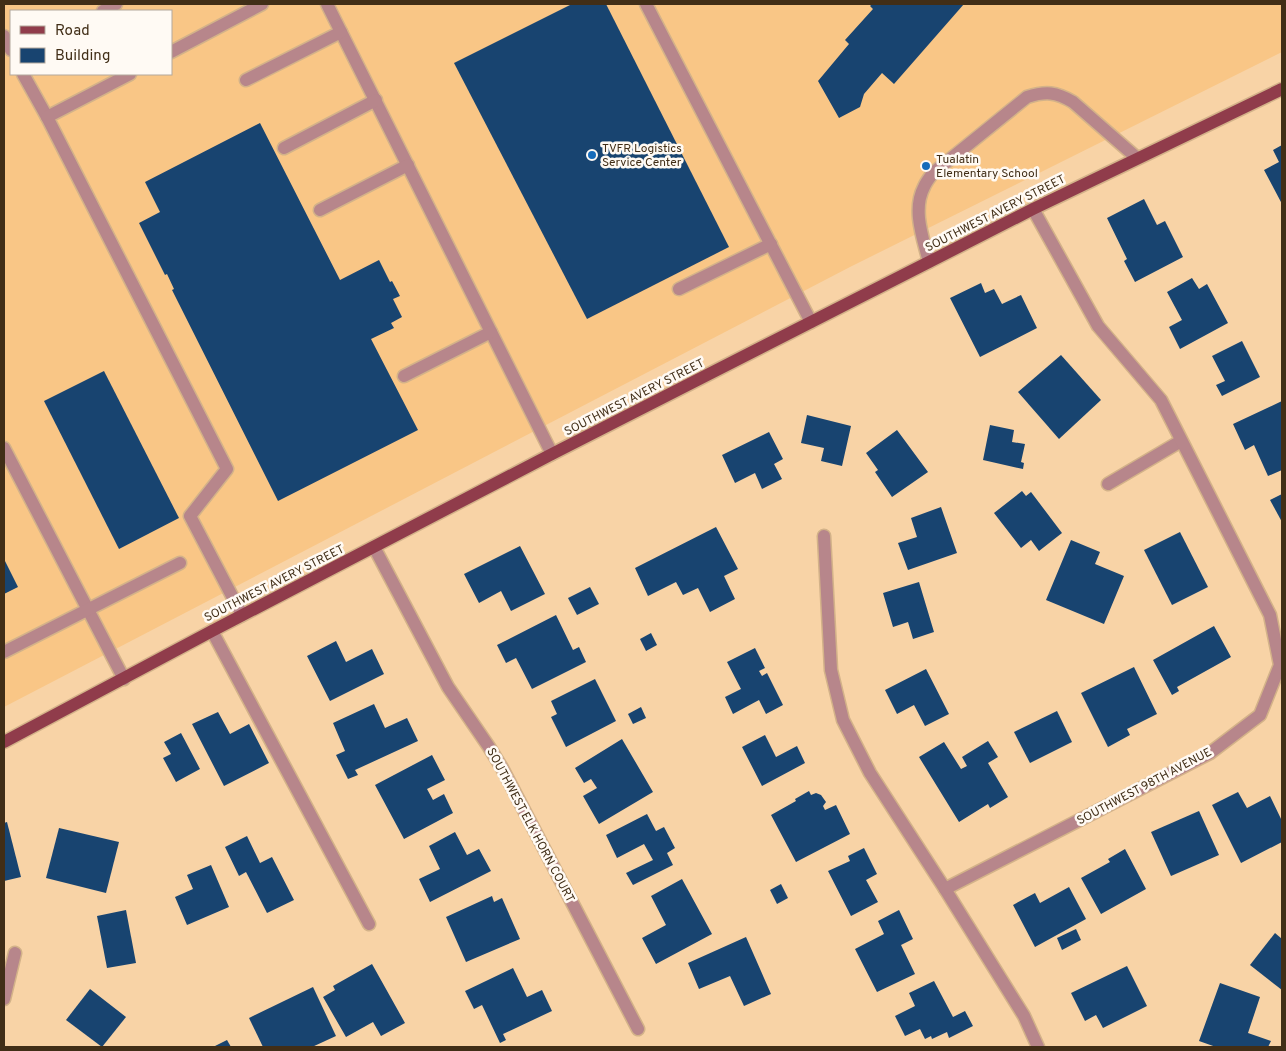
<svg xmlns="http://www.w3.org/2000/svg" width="1286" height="1051" viewBox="0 0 1286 1051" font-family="Overpass,sans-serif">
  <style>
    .built { fill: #f9c686; fill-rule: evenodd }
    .building { fill: #184470 }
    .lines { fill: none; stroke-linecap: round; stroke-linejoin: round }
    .minor-casing { stroke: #d3b289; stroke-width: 15 }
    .major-casing { stroke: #d3b289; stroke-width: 15 }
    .minor { stroke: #b7868b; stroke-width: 12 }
    .major { stroke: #903c4b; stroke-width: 12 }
    .poi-dot { fill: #176cba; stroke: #fffaf4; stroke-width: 2 }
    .labels { text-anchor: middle; stroke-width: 5; stroke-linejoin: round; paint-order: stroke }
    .poi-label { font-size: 12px; fill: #412e17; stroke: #fffaf4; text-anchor: start }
    .street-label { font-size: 12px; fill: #412e17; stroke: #fffaf4 }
  </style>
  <rect width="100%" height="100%" fill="#f8d3a6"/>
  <path class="built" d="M4 4H1282V52L850 267 4 707ZM11 11H171V74H11Z"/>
  <g class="building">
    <path d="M572 4H606L729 247 587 319 454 63Z"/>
    <path d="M872 4H964L894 84 882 73 864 94 860 107 839 118 818 81 849 44 845 40 873 9 870 6Z"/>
    <path d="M260 123 340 280 379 260 390 282 392 281 400 296 393 299 402 317 391 323 394 328 371 339 418 430 278 501 172 290 174 289 167 274 165 275 139 223 160 212 145 182Z"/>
    <path d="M1282 145V204L1264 170 1279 162 1273 150Z"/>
    <path d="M1144 199 1157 225 1165 221 1183 257 1135 282 1124 261 1127 259 1107 218Z"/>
    <path d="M1192 278 1199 289 1207 284 1228 323 1180 349 1169 327 1182 320 1167 292Z"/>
    <path d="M981 283 985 293 994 289 1002 304 1021 295 1037 328 980 357 950 298Z"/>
    <path d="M1242 341 1260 377 1222 396 1216 385 1225 381 1212 356Z"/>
    <path d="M1061 355 1101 400 1059 439 1018 392Z"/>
    <path d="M104 371 179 518 119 549 44 401Z"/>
    <path d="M1282 401V470L1268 476 1254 445 1245 450 1233 424Z"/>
    <path d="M807 415 851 426 842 466 821 461 824 448 801 443Z"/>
    <path d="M990 425 1014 430 1012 442 1025 444 1021 462 1024 463 1023 469 983 460Z"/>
    <path d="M897 430 928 472 892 497 875 472 878 470 866 453Z"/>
    <path d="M769 432 783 459 774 464 782 479 762 489 755 473 735 483 722 455Z"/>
    <path d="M1022 491 1026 496 1031 492 1062 533 1039 551 1031 540 1021 548 994 513Z"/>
    <path d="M1282 494V522L1270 500Z"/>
    <path d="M941 507 957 553 908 570 898 543 917 537 911 518Z"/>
    <path d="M716 527 738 569 724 576 735 599 710 612 698 588 683 595 676 582 648 596 635 568Z"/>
    <path d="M1180 532 1208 587 1172 605 1144 550Z"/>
    <path d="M1071 540 1100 552 1095 564 1124 576 1104 624 1046 600Z"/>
    <path d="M520 546 545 594 511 611 501 591 479 603 464 574Z"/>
    <path d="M4 559 18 587 4 594Z"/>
    <path d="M919 582 934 632 913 639 908 622 893 627 883 593Z"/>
    <path d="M590 587 599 604 577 615 568 598Z"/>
    <path d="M556 615 573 650 579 647 586 662 532 689 516 658 506 663 497 645Z"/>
    <path d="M1214 626 1231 657 1177 687 1179 691 1172 695 1153 660Z"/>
    <path d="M651 633 657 645 646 651 640 639Z"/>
    <path d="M336 641 346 662 372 649 384 674 330 701 307 656Z"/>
    <path d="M755 648 765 668 759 671 762 676 767 673 783 705 766 714 759 700 733 714 725 697 741 689 727 662Z"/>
    <path d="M1134 667 1157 714 1127 729 1130 735 1108 747 1081 693Z"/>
    <path d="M926 669 949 714 925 726 914 705 897 714 885 690Z"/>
    <path d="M595 679 616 721 566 747 551 717 557 714 551 701Z"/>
    <path d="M374 704 385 728 407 718 418 741 355 770 358 775 348 779 336 755 345 751 333 723Z"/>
    <path d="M641 707 646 718 633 724 628 714Z"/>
    <path d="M1057 711 1072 742 1030 763 1014 732Z"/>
    <path d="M218 712 230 734 249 724 269 763 224 786 192 724Z"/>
    <path d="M181 733 200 769 176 782 163 758 171 754 164 742Z"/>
    <path d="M765 735 776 757 797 746 805 763 762 786 742 747Z"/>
    <path d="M622 739 653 792 599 824 583 796 597 788 591 779 584 783 575 768Z"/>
    <path d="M988 741 998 757 988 763 1008 797 990 808 988 804 959 822 919 757 944 742 961 769 967 766 962 757Z"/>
    <path d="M432 755 445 780 427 789 433 800 444 794 453 813 404 839 375 785Z"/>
    <path d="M809 791 811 795 816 793 821 795 826 802 823 806 825 810 836 805 850 834 796 862 771 815 796 801 795 799Z"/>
    <path d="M1238 792 1247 808 1270 796 1282 821V842L1241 863 1212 805Z"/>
    <path d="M1199 811 1219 855 1171 876 1151 832Z"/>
    <path d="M647 814 656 831 664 827 675 848 667 853 673 865 633 885 626 873 653 860 644 844 617 858 606 835Z"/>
    <path d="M7 822 21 877 4 881V823Z"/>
    <path d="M59 828 119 842 106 893 46 878Z"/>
    <path d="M455 832 467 855 479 849 491 871 430 902 419 879 440 869 429 846Z"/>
    <path d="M247 836 260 863 272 857 294 900 267 913 246 872 239 876 225 847Z"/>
    <path d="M864 848 877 874 866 880 878 902 851 916 828 871 850 861 848 856Z"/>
    <path d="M1125 849 1146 889 1101 914 1081 878 1110 862 1108 859Z"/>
    <path d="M211 865 229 907 187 925 175 897 193 889 187 875Z"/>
    <path d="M682 879 712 934 656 964 642 938 666 925 651 896Z"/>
    <path d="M781 884 788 898 777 904 770 890Z"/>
    <path d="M1069 887 1086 919 1035 947 1013 905 1035 893 1040 903Z"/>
    <path d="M492 896 494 902 502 898 520 939 466 962 446 917Z"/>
    <path d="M126 910 136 963 107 968 97 916Z"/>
    <path d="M899 910 913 939 901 945 915 974 877 992 855 949 884 934 878 921Z"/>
    <path d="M1076 929 1081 940 1062 950 1057 938Z"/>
    <path d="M1275 933 1282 939V990L1250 965Z"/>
    <path d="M746 937 771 994 744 1006 730 976 699 989 688 963Z"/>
    <path d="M372 964 405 1023 381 1036 373 1022 346 1037 323 997 335 990 333 986Z"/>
    <path d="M1127 966 1147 1006 1103 1028 1096 1015 1085 1021 1071 993Z"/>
    <path d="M513 968 527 997 542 990 552 1011 503 1034 506 1040 500 1043 482 1005 474 1009 465 991Z"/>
    <path d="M934 981 953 1017 965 1011 973 1026 949 1038 947 1032 932 1039 931 1036 925 1039 920 1029 905 1036 895 1016 915 1006 909 993Z"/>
    <path d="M1220 983 1260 997 1248 1033 1271 1041 1268 1047H1216L1199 1041Z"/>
    <path d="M313 987 336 1036 312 1047H263L249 1018Z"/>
    <path d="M90 989 126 1017 102 1047 66 1020Z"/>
    <path d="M227 1040 231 1047H213Z"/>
  </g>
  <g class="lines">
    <g class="minor-casing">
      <g id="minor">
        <path d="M327 4 552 454"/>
        <path d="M646 4 811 322"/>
        <path d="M103 11 116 4"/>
        <path d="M4 36 11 50"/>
        <path d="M171 52 262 4"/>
        <path d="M23 74 47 117"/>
        <path d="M130 74 47 117 227 469 190 516 242 615"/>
        <path d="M246 80 341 32"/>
        <path d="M284 148 376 100"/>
        <path d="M320 210 408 165"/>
        <path d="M929 262C923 238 912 210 924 187 926 182 930 177 933 173L1027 97C1046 91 1056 92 1073 102L1137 158"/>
        <path d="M679 289 771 244"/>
        <path d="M404 376 491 332"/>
        <path d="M4 448 124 679"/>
        <path d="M1108 484 1181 441"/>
        <path d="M824 536 831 670 843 720 870 773 945 889 1024 1016 1038 1047"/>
        <path d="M374 547 448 687 489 747 502 768 638 1029"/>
        <path d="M212 631 369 924"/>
        <path d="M4 652 180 563"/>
        <path d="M945 889 1210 753 1260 715 1280 665 1270 615 1161 400 1098 326 1033 209"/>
        <path d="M4 999 15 953"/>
      </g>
    </g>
    <g class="major-casing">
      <path id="major" d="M4 742 212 631 552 454 1033 209 1282 89"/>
    </g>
    <use href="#minor" class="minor"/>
    <use href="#major" class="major"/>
  </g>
  <g class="poi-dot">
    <circle cx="592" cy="155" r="5"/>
    <circle cx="926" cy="166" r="5"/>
  </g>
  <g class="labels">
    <g class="poi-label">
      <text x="602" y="152">TVFR Logistics<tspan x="602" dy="14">Service Center</tspan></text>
      <text x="936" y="163">Tualatin<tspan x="936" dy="14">Elementary School</tspan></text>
    </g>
    <g class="street-label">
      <text transform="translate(995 213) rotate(-27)" y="4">SOUTHWEST AVERY STREET</text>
      <text transform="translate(634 397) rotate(-27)" y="4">SOUTHWEST AVERY STREET</text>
      <text transform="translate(274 583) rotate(-27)" y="4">SOUTHWEST AVERY STREET</text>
      <text transform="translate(1144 786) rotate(-28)" y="4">SOUTHWEST 98TH AVENUE</text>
      <text transform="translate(531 825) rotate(62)" y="4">SOUTHWEST ELK HORN COURT</text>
    </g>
  </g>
  <rect width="1286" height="1051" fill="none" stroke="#412e17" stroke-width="10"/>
  <rect x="10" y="10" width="162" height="65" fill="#fffaf4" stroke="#b3a89c"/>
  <rect x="20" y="26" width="25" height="8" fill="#903c4b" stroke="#b3a89c"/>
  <text x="55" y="35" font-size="15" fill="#412e17">Road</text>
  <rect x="20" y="48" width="25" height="15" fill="#184470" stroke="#b3a89c"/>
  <text x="55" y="60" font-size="15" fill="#412e17">Building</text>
</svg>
